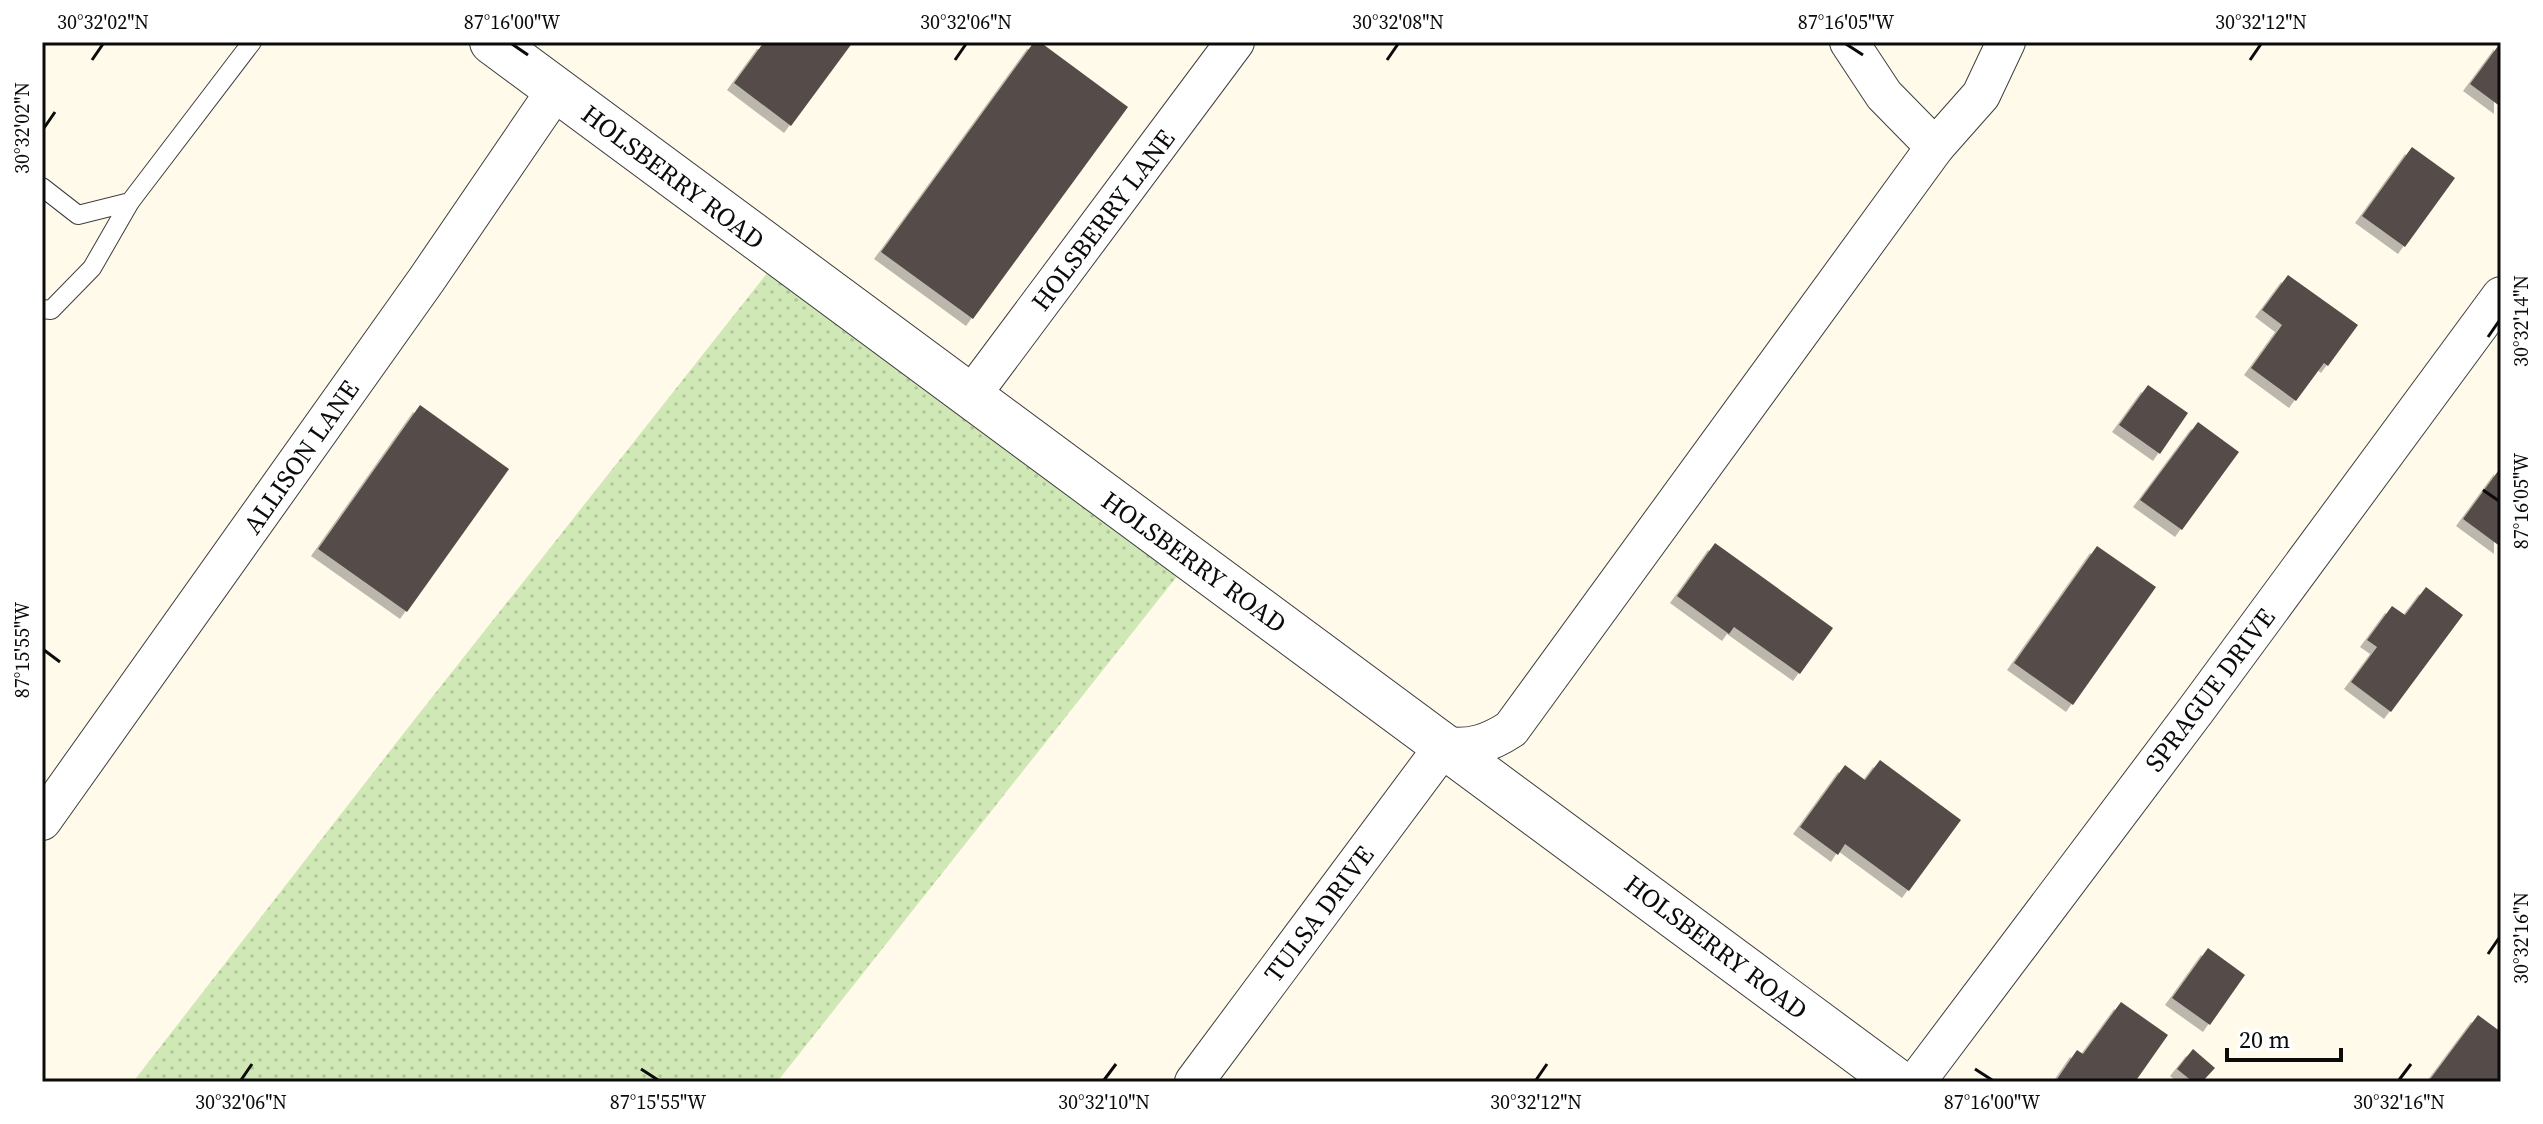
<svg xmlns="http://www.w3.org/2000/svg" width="2543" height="1124" viewBox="0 0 2543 1124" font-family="'Source Serif 4',serif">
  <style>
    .grass { fill: url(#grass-dots) }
    .building { fill: #544c48; filter: url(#shadow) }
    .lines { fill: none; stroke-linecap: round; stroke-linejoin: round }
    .service-casing { stroke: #3e3e3e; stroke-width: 20 }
    .minor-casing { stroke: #3e3e3e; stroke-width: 40 }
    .tertiary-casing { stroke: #3e3e3e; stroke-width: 46 }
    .service { stroke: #fff; stroke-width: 18 }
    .minor { stroke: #fff; stroke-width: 38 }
    .tertiary { stroke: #fff; stroke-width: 44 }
    .ticks { fill: none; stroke: #0b0b0b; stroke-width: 3 }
    .labels { text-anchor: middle; stroke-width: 8; stroke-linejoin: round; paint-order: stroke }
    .street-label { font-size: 26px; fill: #0b0b0b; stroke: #fff }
    .neatline { fill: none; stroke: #0b0b0b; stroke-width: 3 }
    .ticks-label { font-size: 20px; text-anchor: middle; fill: #0b0b0b }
  </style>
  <defs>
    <pattern id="grass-dots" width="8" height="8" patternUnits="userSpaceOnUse" patternTransform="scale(2)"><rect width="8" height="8" fill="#d0e8b5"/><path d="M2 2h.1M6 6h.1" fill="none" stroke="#b1c69a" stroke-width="1.8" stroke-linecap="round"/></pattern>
    <filter id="shadow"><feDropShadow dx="-7" dy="7" stdDeviation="0" flood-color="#0004"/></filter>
  </defs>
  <rect width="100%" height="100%" fill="#fffaea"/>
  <path class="grass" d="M768 272 1178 575 777 1082H133L407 729Z"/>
  <g class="building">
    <path d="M764 42H853L791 126 734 83Z"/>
    <path d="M1034 42H1040L1128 107 973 319 881 252Z"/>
    <path d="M2501 42V107L2470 84Z"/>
    <path d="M2412 147 2455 178 2405 247 2362 216Z"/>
    <path d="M2288 275 2358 325 2328 366 2324 363 2296 401 2251 368 2282 325 2262 310Z"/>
    <path d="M2148 385 2188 413 2160 454 2119 425Z"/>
    <path d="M420 405 509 469 407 612 318 549Z"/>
    <path d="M2198 422 2239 452 2182 530 2140 500Z"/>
    <path d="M2501 467V547L2463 519Z"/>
    <path d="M1715 543 1833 628 1800 674 1734 627 1729 634 1677 596Z"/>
    <path d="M2097 546 2156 587 2073 705 2014 663Z"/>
    <path d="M2426 587 2463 615 2391 712 2351 682 2377 647 2367 640 2392 606 2405 615Z"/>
    <path d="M1880 760 1961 820 1909 891 1845 844 1838 855 1800 827 1845 765 1865 780Z"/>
    <path d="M2208 948 2245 975 2210 1025 2172 998Z"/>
    <path d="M2121 1002 2168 1035 2135 1082H2055L2077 1050 2083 1054Z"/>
    <path d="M2478 1015 2501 1032 2500 1082H2428Z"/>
    <path d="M2193 1049 2215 1068 2202 1082H2193L2177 1069Z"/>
  </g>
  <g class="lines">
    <g class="service-casing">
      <g id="service">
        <path d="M42 187 78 215 130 202 252 42"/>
        <path d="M42 309 51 310 92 268 130 202"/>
      </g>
    </g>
    <g class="minor-casing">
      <g id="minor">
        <path d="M1849 42 1884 95 1935 147"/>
        <path d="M970 397 1235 42"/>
        <path d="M42 821 427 279 556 90"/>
        <path d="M1194 1082 1444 746C1471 749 1488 744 1511 729L1935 147 1981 95 2006 42"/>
        <path d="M1916 1082 2196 710 2501 296"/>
      </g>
    </g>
    <g class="tertiary-casing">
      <path id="tertiary" d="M492 42 1898 1082"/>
    </g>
    <use href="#service" class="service"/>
    <use href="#minor" class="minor"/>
    <use href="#tertiary" class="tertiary"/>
  </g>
  <path class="ticks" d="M512 44 528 55M1846 44 1863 55M92 60 103 44M955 60 966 44M1387 60 1398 44M2250 60 2261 44M44 128 55 112M2488 337 2499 321M2483 490 2499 501M44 650 60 662M2488 954 2499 938M641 1069 658 1080M1975 1069 1992 1080M241 1080 252 1064M1104 1080 1116 1064M1536 1080 1547 1064M2399 1080 2411 1064"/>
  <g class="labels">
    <g class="street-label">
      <text transform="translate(673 177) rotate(37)" y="9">HOLSBERRY ROAD</text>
      <text transform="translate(1103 220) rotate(-53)" y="9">HOLSBERRY LANE</text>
      <text transform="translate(301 457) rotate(-55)" y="9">ALLISON LANE</text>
      <text transform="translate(1194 562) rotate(36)" y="9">HOLSBERRY ROAD</text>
      <text transform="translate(2210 690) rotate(-53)" y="9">SPRAGUE DRIVE</text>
      <text transform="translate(1319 914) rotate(-53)" y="9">TULSA DRIVE</text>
      <text transform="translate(1716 947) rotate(37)" y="9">HOLSBERRY ROAD</text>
    </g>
  </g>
  <rect width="2543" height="1124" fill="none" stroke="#ffffff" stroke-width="88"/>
  <path d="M2227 1048v12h114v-12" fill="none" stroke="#0b0b0b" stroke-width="4"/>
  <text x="2239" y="1048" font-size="24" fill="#0b0b0b" stroke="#ffffff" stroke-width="6" paint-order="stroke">20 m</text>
  <rect x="44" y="44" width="2455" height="1036" class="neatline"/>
  <g class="ticks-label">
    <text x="103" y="29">30°32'02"N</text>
    <text x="512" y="29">87°16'00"W</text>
    <text x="966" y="29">30°32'06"N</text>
    <text x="1398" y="29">30°32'08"N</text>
    <text x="1846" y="29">87°16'05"W</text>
    <text x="2261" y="29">30°32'12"N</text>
    <text transform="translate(22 128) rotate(-90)" y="7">30°32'02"N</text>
    <text transform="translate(2521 321) rotate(-90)" y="7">30°32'14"N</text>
    <text transform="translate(2521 501) rotate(-90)" y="7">87°16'05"W</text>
    <text transform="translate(22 650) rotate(-90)" y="7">87°15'55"W</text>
    <text transform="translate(2521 938) rotate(-90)" y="7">30°32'16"N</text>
    <text x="241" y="1109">30°32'06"N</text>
    <text x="658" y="1109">87°15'55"W</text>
    <text x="1104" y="1109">30°32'10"N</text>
    <text x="1536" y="1109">30°32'12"N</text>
    <text x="1992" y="1109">87°16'00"W</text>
    <text x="2399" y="1109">30°32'16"N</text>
  </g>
</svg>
